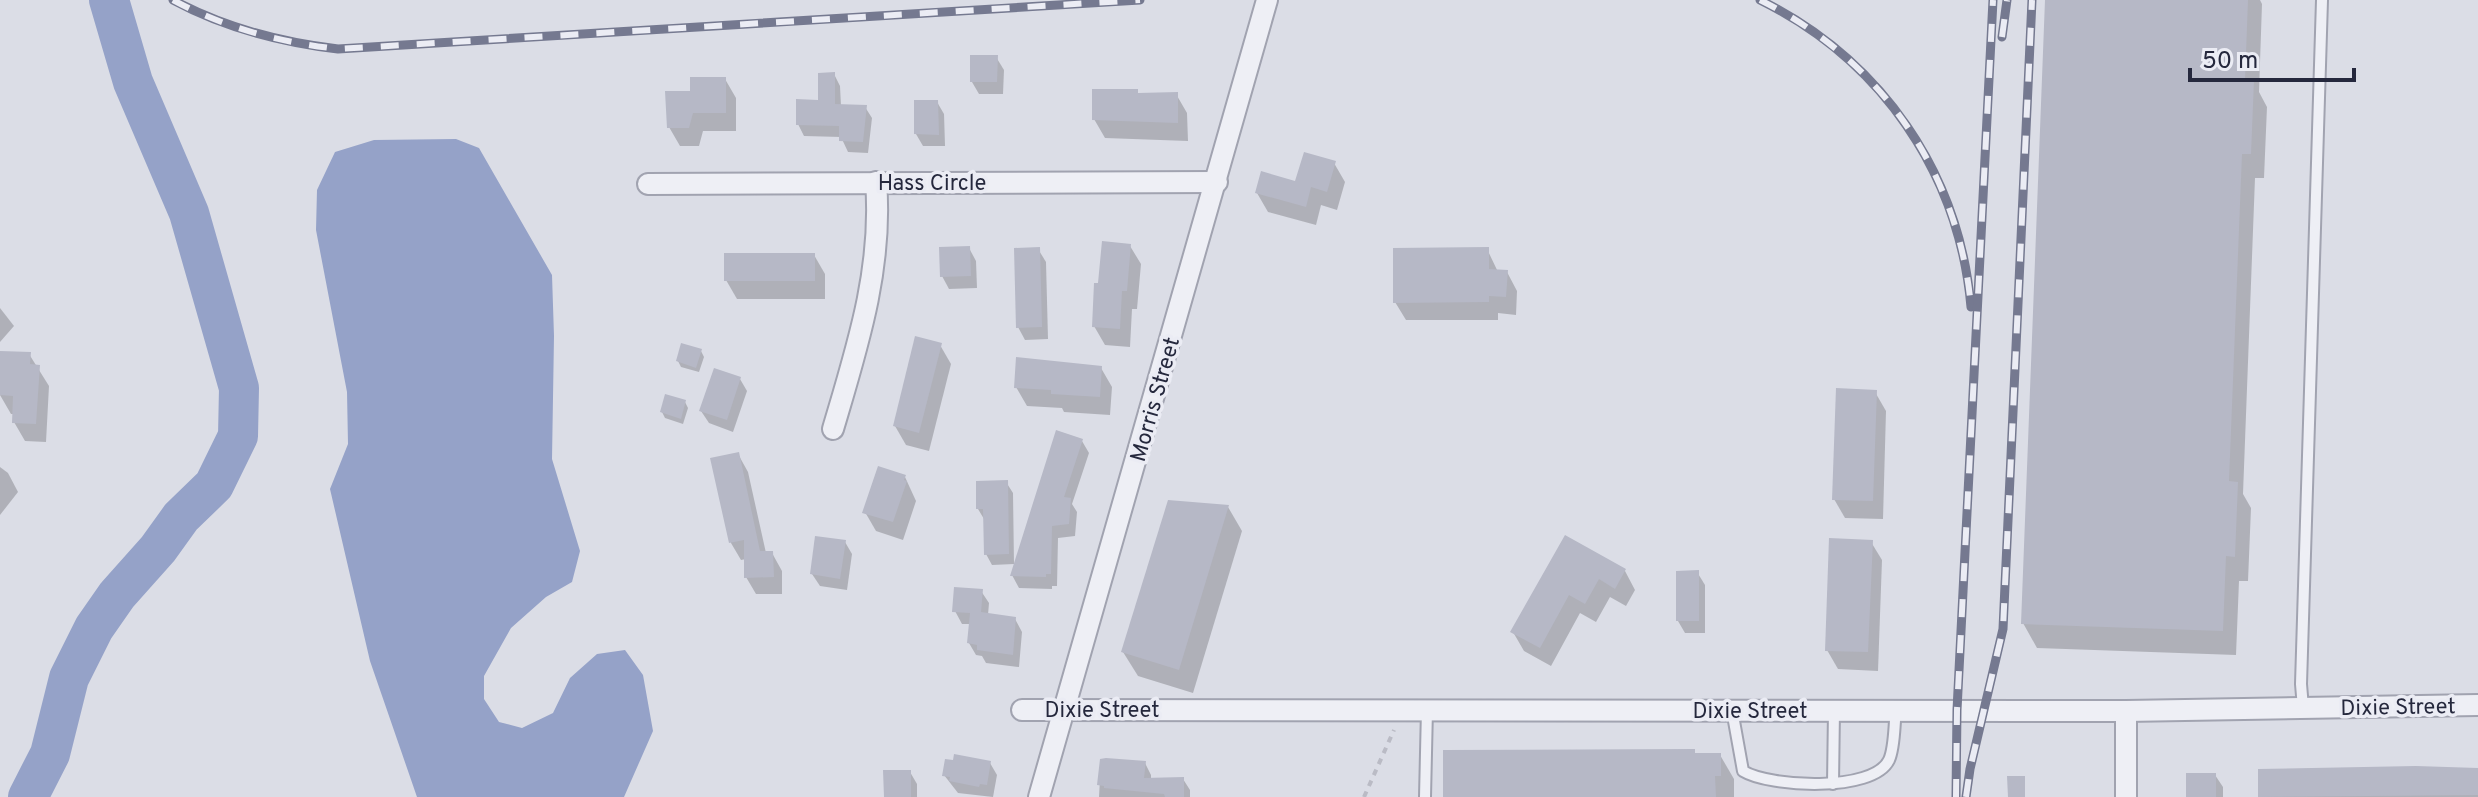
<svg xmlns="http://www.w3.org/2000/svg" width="2478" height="797" viewBox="0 0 2478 797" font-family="Overpass,sans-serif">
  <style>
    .water { fill: #95a2c8 }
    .shadow { fill: #0003 }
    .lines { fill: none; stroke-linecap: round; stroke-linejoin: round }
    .river { stroke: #95a2c8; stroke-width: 40 }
    .building { fill: #b6b8c6 }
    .lane-casing { stroke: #a1a3b0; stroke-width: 14 }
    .street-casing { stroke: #a1a3b0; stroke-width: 24 }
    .path { stroke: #babbc5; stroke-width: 4; stroke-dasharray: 6 6; stroke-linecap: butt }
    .lane { stroke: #eeeff5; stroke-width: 10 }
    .street { stroke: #eeeff5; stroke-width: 20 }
    .rail-casing { stroke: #757990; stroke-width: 9 }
    .rail { stroke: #ebecf4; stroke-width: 6; stroke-dasharray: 18; stroke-linecap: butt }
    .labels { text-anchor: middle; stroke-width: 7; stroke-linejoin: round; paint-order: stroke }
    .street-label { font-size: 22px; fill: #25283d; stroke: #ebecf4 }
  </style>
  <rect width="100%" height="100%" fill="#dbdde6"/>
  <path class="water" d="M456 139 479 148 552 275 554 336 552 459 580 551 572 582 546 597 511 628 484 676V699L499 722 522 728 553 713 570 678 597 654 625 650 643 675 653 731 624 797H417L370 661 330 489 348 444 347 392 316 230 317 190 335 152 374 140Z"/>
  <g class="shadow">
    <path d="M2047 0H2260L2262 4 2259 92 2267 107 2264 178H2255L2243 494 2251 508 2248 581H2239L2236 655 2037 648 2023 623Z"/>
    <path d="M996 57 1004 70 1003 94H979L972 82Z"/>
    <path d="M834 74 840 86 841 106 865 107 872 118 868 153 848 152 841 137 804 136 798 124 820 102Z"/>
    <path d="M725 79 736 98V131H703L699 146H680L669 127 692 93Z"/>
    <path d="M1137 91 1139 95 1176 94 1187 113 1188 141 1105 138 1094 119Z"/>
    <path d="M937 102 944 114 945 146H923L916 134Z"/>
    <path d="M1334 163 1345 182 1337 210 1321 205 1316 225 1268 212 1257 193 1297 183Z"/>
    <path d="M1130 246 1141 264 1137 309H1132L1130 347 1105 345 1094 326 1100 285Z"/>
    <path d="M969 248 976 261 977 288 949 289 942 276Z"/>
    <path d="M1038 249 1046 262 1048 339 1025 340 1018 327Z"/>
    <path d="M1487 249 1498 272H1507L1517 291 1516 315 1498 313V320H1406L1395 302Z"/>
    <path d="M814 255 825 274V299H737L726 280Z"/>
    <path d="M0 308 14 326 0 342Z"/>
    <path d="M940 345 951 364 929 451 906 445 895 426Z"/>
    <path d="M701 351 704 357 699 372 681 367 678 361Z"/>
    <path d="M1 353 29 354 49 386 46 442 25 441 14 422V414H11L0 395Z"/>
    <path d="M1101 368 1112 387 1110 415 1064 412 1062 408 1027 406 1016 387Z"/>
    <path d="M740 379 747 391 733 432 709 423 701 411Z"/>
    <path d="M1875 392 1886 411 1883 519 1845 518 1834 499Z"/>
    <path d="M685 402 688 408 683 424 665 418 662 412Z"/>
    <path d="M1082 441 1089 453 1072 504 1077 512 1075 536 1058 538 1057 586H1052V589L1019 588 1012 575Z"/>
    <path d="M738 454 748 472 766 553H772L782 571V594H756L746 577V559L741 560 731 543 713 460Z"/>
    <path d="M0 467 8 473 18 492 0 515Z"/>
    <path d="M905 477 916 501 903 540 876 531 865 512Z"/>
    <path d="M1006 482 1013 493 1014 564 992 565 986 554 984 519 978 509Z"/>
    <path d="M1228 507 1242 531 1193 693 1138 676 1123 652Z"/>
    <path d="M1566 537 1625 571 1635 590 1626 606 1610 597 1596 622 1580 613 1551 666 1524 651 1513 632Z"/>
    <path d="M845 542 852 554 847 590 820 586 812 574Z"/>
    <path d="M1871 542 1882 560 1878 671 1838 669 1827 650Z"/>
    <path d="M1697 572 1705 585V633H1685L1678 621Z"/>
    <path d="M981 591 989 603 988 615 1015 619 1022 632 1019 667 986 663 982 656 976 655 969 643 971 624H962L955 611Z"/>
    <path d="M1696 755H1720L1734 779V797H1445Z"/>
    <path d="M1101 761 1145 763 1151 775V779H1183L1190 790V797H1099Z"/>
    <path d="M990 763 997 775 993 797 958 793 944 775Z"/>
    <path d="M2478 770V797H2261L2260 771Z"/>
    <path d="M910 772 917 784V797H886Z"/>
    <path d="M2215 775 2223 787V797H2188Z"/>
  </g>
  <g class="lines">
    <path class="river" d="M28 797 50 754 69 678 94 628 117 595 158 549 181 517 214 485 238 436 239 388 189 213 133 82 109 0"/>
  </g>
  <g class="building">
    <path d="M2045 0H2248L2245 80H2254L2251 154H2242L2229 481 2238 482 2235 557 2226 556 2223 631 2021 624Z"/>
    <path d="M970 55H998L997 82H970Z"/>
    <path d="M835 72V104L867 105 863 142 839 141V126L796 125V99L818 100V73Z"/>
    <path d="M690 77H726V113H693L689 128H667L665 91H690Z"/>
    <path d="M1092 89H1138V93L1178 92V123L1092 120Z"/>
    <path d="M914 100H938L939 135 914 134Z"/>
    <path d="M1304 152 1336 161 1327 192 1311 187 1306 207 1255 193 1261 171 1295 181Z"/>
    <path d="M1102 241 1131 244 1127 291H1122L1120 329 1092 327 1094 283H1098Z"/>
    <path d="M970 246 971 276 940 277 939 247Z"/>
    <path d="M1040 247 1042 327 1016 328 1014 248Z"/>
    <path d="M1489 247V269L1508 270 1506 297 1489 296V302L1393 303V248Z"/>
    <rect x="724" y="253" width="91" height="28"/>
    <path d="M915 336 942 343 919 433 893 426Z"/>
    <path d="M681 343 702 349 696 368 676 361Z"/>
    <path d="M0 351 31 352 30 364 40 365 36 424 12 423 13 396 0 395Z"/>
    <path d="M1016 357 1102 366 1100 397 1051 394V390L1014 388Z"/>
    <path d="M714 368 741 377 727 420 699 411Z"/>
    <path d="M1836 388 1877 390 1873 501 1832 500Z"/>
    <path d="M665 394 686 400 681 419 660 412Z"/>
    <path d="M1056 430 1083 439 1064 497 1071 498 1069 524 1052 526 1051 574H1046V577L1010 576Z"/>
    <path d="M739 452 760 551H773L774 577 744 578V540L729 543 710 458Z"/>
    <path d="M878 466 906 475 904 480 907 481 893 522 862 513Z"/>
    <path d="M1008 480 1009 554 984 555 983 509H976V481Z"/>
    <path d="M1168 500 1229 505 1179 670 1121 652Z"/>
    <path d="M1565 535 1626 569 1615 589 1599 579 1585 604 1569 595 1540 648 1510 632Z"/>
    <path d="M815 536 846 540 840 579 810 574Z"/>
    <path d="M1829 538 1873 540 1868 652 1825 651Z"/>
    <path d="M1699 570V621H1676V571Z"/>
    <path d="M954 587 983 589 981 612 1016 617 1013 655 977 650V645L967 643 970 613 952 612Z"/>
    <path d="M1695 749V753H1721V776H1715L1716 797H1443V750Z"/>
    <path d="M954 754 991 761 987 785 980 784 979 787 949 781 950 777 942 776 945 759 953 760Z"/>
    <path d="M1106 758 1146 761 1144 778 1184 777V797H1165L1164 794 1104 788V786L1097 785 1100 759Z"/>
    <path d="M2416 766 2478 768V795L2258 797V769Z"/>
    <path d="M883 770H911V797H884Z"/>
    <rect x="2186" y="773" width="30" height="24"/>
    <path d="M2007 776H2025V797H2008Z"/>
  </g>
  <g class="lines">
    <g class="lane-casing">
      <g id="lane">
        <path d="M2303 708 2301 684 2322 0"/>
        <path d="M1732 710 1743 771C1769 787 1873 793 1889 760 1895 747 1894 724 1896 710"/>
        <path d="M1833 784 1834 710"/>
        <path d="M1425 797 1427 709"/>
      </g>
    </g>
    <g class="street-casing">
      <g id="street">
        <path d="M648 184 1217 182"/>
        <path d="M833 429C857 348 883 268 876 182"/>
        <path d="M1022 710 2126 711 2478 705"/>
        <path d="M1039 797 1267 0"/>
        <path d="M2126 797V711"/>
      </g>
    </g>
    <path class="path" d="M1364 797 1394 730"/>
    <use href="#lane" class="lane"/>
    <use href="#street" class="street"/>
    <g class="rail-casing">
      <g id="rail">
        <path d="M173 0C225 28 279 42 338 49L1140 0"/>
        <path d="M1760 0C1881 60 1959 172 1971 307"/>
        <path d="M2002 37 2007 0"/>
        <path d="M1956 797 1957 710 1993 0"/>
        <path d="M1966 797 1970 769 2003 629 2032 0"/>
      </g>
    </g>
    <use href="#rail" class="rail"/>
  </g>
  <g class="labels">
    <g class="street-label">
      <text x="932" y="190">Hass Circle</text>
      <text transform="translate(1154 399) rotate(-74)" y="8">Morris Street</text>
      <text transform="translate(2398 706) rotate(-1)" y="8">Dixie Street</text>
      <text x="1102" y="717">Dixie Street</text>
      <text x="1750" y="718">Dixie Street</text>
    </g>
  </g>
  <path d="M2190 68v12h164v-12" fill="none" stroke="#25283d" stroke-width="4"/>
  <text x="2202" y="68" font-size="24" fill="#25283d" stroke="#ebecf4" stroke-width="6" paint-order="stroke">50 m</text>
</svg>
